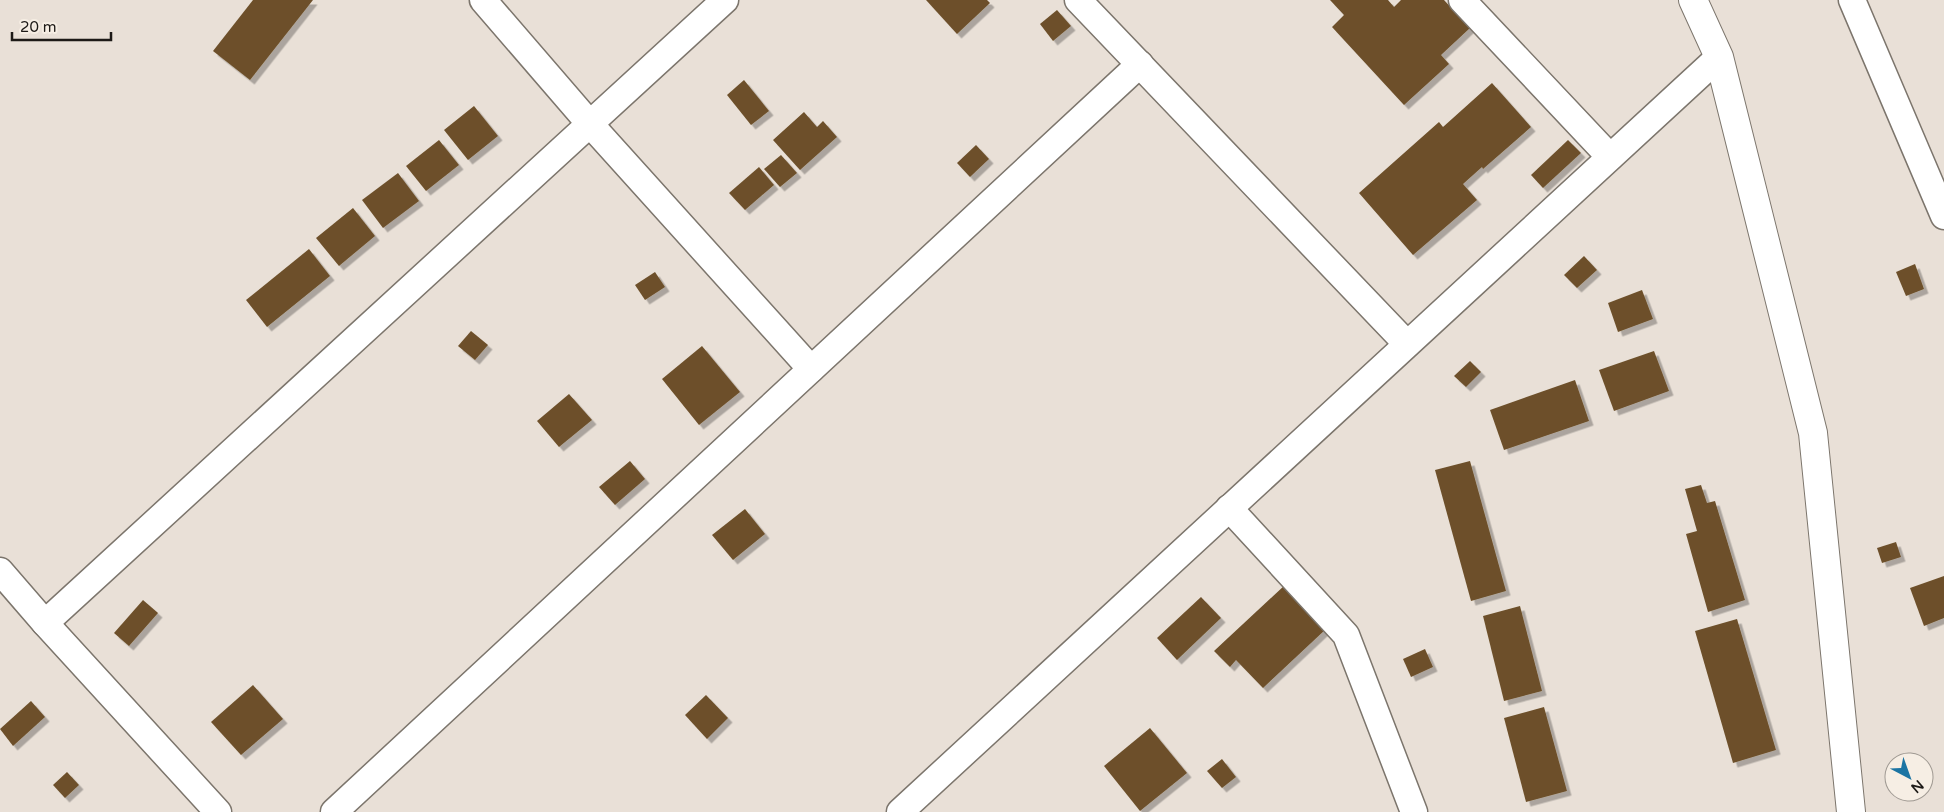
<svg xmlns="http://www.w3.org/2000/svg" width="1944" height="812" viewBox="0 0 1944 812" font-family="'Varela Round',sans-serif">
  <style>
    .building { fill: #6d502a; filter: url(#shadow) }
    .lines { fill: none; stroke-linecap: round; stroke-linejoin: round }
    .minor-casing { stroke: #7c756c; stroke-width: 29 }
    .secondary-casing { stroke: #7c756c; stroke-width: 30 }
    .minor { stroke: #fff; stroke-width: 26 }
    .secondary { stroke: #fff; stroke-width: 28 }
  </style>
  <defs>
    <filter id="shadow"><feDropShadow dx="4.5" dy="4.5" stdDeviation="0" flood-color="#0004"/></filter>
  </defs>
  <rect width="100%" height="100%" fill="#e9e0d7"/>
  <g class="building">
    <path d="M253 0H313L250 80 213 51Z"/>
    <path d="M926 0H987L990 3 957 34Z"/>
    <path d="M1330 0H1388L1394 7 1401 0H1444L1470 28 1441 55 1449 64 1404 105 1332 27 1344 15Z"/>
    <path d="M1057 10 1071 26 1053 41 1040 24Z"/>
    <path d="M744 80 769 111 751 125 727 95Z"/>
    <path d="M1492 83 1531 127 1483 169 1482 167 1463 184 1477 200 1413 255 1359 193 1439 122 1443 127Z"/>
    <path d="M474 106 498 136 468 160 444 130Z"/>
    <path d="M804 112 817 127 823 121 837 137 800 170 773 140Z"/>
    <path d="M439 140 459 165 426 191 406 166Z"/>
    <path d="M1568 140 1581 153 1543 188 1531 175Z"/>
    <path d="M976 145 989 159 970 177 957 163Z"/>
    <path d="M781 155 797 173 780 187 764 169Z"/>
    <path d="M759 167 774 185 745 210 729 193Z"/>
    <path d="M398 173 419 201 383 228 362 200Z"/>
    <path d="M353 208 375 236 339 266 316 238Z"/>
    <path d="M309 249 330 276 267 327 246 300Z"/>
    <path d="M1584 256 1597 270 1577 288 1564 275Z"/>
    <path d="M1915 264 1924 289 1906 296 1896 272Z"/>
    <path d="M655 272 665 287 645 300 635 285Z"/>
    <path d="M1642 290 1653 319 1618 332 1608 303Z"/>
    <path d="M471 331 488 345 475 360 458 346Z"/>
    <path d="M702 346 740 392 699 425 662 379Z"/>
    <path d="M1654 351 1669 391 1614 411 1599 370Z"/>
    <path d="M1470 361 1481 372 1466 387 1454 376Z"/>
    <path d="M1575 380 1589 421 1504 450 1490 410Z"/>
    <path d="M569 394 592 420 559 447 537 421Z"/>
    <path d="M630 461 645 479 615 505 599 487Z"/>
    <path d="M1470 461 1506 591 1471 601 1435 470Z"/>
    <path d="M1701 485 1707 503 1715 501 1745 600 1708 612 1686 534 1697 531 1685 489Z"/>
    <path d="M745 509 765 534 733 560 712 535Z"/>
    <path d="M1896 542 1901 557 1882 563 1877 548Z"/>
    <path d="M1944 576V618L1924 626 1910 588Z"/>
    <path d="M1285 585 1326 629 1263 688 1236 660 1230 667 1214 651Z"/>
    <path d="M1201 597 1221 618 1177 660 1157 638Z"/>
    <path d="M143 600 158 613 129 646 114 633Z"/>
    <path d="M1520 606 1542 691 1504 701 1483 616Z"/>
    <path d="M1737 619 1776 750 1733 763 1695 631Z"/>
    <path d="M1425 649 1433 667 1411 677 1403 659Z"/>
    <path d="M253 685 283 719 241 755 211 722Z"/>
    <path d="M706 695 728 718 707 739 685 715Z"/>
    <path d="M31 701 45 717 13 746 0 729Z"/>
    <path d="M1544 707 1567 791 1526 802 1504 718Z"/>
    <path d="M1150 728 1187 773 1140 811 1104 766Z"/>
    <path d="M1222 759 1236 777 1222 788 1207 771Z"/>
    <path d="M67 772 79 785 65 798 53 785Z"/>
  </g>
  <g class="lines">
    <g class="minor-casing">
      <g id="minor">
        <path d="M483 0 590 124 811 369"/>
        <path d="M1078 0 1407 344"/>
        <path d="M1462 0 1610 157"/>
        <path d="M1852 0 1944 216"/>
        <path d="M1229 508 1346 635 1414 812"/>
        <path d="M0 571 45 623 218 812"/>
        <path d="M45 623 725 0"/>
        <path d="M334 812 1140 64"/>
        <path d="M900 812 1719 57"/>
      </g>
    </g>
    <g class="secondary-casing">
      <path id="secondary" d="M1693 0 1719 57 1813 433 1851 812"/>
    </g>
    <use href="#minor" class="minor"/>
    <use href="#secondary" class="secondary"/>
  </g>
  <g transform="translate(1909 777) rotate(139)"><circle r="24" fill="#f6eee4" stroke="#9f9992"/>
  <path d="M0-4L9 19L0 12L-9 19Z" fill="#1b74a3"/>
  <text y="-8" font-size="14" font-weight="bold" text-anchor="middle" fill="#1d1a17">N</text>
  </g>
  <path d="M12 32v8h99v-8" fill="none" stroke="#1d1a17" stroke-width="2.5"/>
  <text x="20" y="32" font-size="15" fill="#1d1a17" stroke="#f6eee4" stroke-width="4" paint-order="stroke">20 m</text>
</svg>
